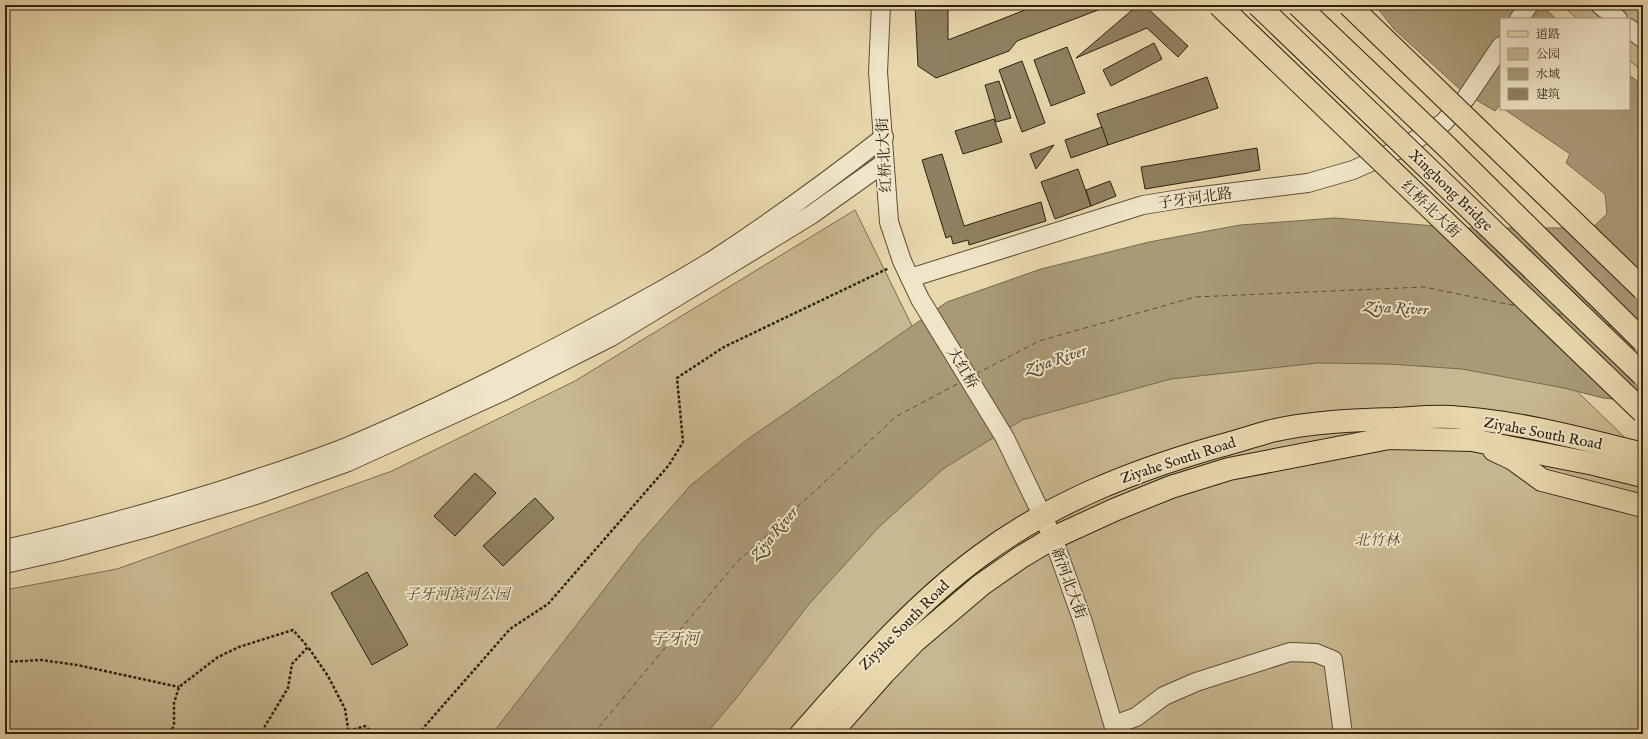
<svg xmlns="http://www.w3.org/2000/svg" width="1648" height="739" viewBox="0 0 1648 739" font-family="'IM FELL English','Noto Serif SC',serif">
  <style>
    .green { fill: #c8b891; stroke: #7c6c50 }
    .water { fill: #a99976; stroke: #79694d }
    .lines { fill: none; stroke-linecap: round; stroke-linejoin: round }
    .ferry { stroke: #5b4b34; stroke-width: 1; stroke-dasharray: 5 4; stroke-linecap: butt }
    .building { fill: #908061; stroke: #312110 }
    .minor-casing { stroke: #5e4e37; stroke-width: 20 }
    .major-casing { stroke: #312110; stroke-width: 24 }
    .path { stroke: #312110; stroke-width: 2.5; stroke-dasharray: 3 2; stroke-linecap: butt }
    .minor { stroke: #efe5c8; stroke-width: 18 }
    .major { stroke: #e7d7ab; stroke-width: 22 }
    .major-bridge-casing { stroke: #312110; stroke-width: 24; stroke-linecap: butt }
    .major-bridge { stroke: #e7d7ab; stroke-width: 22 }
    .labels { text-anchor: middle; stroke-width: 4; stroke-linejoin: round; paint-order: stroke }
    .street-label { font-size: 15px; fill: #312110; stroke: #efe5c8 }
    .park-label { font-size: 15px; font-style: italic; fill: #574730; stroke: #efe5c8 }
    .water-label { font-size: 16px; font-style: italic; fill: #5b4b34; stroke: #efe5c8 }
  </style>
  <rect width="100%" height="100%" fill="#e7d7ab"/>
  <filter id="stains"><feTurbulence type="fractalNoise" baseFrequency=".005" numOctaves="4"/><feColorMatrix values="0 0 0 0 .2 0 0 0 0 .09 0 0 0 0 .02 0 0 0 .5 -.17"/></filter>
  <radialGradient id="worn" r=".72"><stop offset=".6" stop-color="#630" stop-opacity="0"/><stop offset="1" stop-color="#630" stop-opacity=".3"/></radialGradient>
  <g class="green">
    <path d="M1561 5H1643V72L1629 60V19H1578Z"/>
    <path d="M855 210 919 340 522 734H5V590L117 569 392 471 575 381Z"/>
    <path d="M1386 345 1560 375 1643 455V734H680L850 532 1026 407 1203 359Z"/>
  </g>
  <g class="water">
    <path d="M1375 5H1542L1556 19H1501V107L1499 106 1495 111 1463 92 1394 29Z"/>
    <path d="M1629 75 1643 85V402L1603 398 1564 388 1462 369 1389 364 1318 363 1171 379 1022 420 943 469 879 527 809 604 738 696 706 734H492L640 543 691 485 748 439 947 302 1041 269 1149 242 1240 225 1335 218 1461 228H1592L1607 214 1605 194 1566 163 1570 154 1504 109H1629Z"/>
  </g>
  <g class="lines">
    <g class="ferry">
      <path d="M1557 314 1566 316"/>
      <path d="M1606 325 1613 326"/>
      <path d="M976 374 1039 341 1195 297 1424 287 1517 306"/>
      <path d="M593 734 736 563 897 416 961 382"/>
    </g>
  </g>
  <g class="building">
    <path d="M915 5H948V40L1038 5H1111L1017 41 1009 51 936 78 918 66Z"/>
    <path d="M1138 5H1144L1188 46 1178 57 1147 28 1076 58Z"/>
    <path d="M1154 43 1162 59 1111 86 1103 70Z"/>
    <path d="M1067 47 1085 93 1051 106 1034 60Z"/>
    <path d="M1022 61 1045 123 1022 132 999 70Z"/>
    <path d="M1207 77 1218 108 1108 145 1097 114Z"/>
    <path d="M999 81 1011 118 996 122 985 85Z"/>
    <path d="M994 119 1002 142 963 154 955 131Z"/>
    <path d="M1102 127 1108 145 1071 158 1065 140Z"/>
    <path d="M1054 145 1036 169 1030 154Z"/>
    <path d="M1257 148 1260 170 1145 189 1141 167Z"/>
    <path d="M942 154 964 226 1041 202 1046 221 969 245 968 240 953 244 951 236 946 238 922 160Z"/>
    <path d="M1078 169 1091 206 1055 219 1041 182Z"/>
    <path d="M1110 181 1116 196 1091 206 1086 190Z"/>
    <path d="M475 473 496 493 455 536 434 516Z"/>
    <path d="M535 498 554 518 503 566 483 546Z"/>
    <path d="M367 572 408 645 372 665 331 593Z"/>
  </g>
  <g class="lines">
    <g class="minor-casing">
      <g id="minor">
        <path d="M881 5 878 72 889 222 902 261 920 299 1005 438 1053 538 1083 622 1116 734"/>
        <path d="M1600 5 1618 19"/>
        <path d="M1519 19 1529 5"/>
        <path d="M1629 28 1643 39"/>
        <path d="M910 278 1143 205 1186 198 1308 183 1353 170 1402 148 1443 123 1466 98 1501 46"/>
        <path d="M5 549C77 533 148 513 219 491 262 477 306 463 349 446 425 414 498 378 570 340 619 314 670 287 716 258 774 220 829 180 884 137"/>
        <path d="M5 564 58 552 154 526 256 495 348 462 506 390 611 337 716 273 811 215 884 163"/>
        <path d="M1114 725 1136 717 1164 696 1196 682 1290 652 1316 653 1333 660 1343 734"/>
      </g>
    </g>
    <g class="major-casing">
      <g id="major">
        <path d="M1494 450 1513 459 1542 480 1643 506"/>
        <path d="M801 734C857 671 912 606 980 556 1051 503 1132 471 1216 447 1235 442 1253 436 1271 431 1311 422 1353 420 1394 419 1413 418 1433 416 1451 417 1516 421 1580 438 1643 454"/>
        <path d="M830 734 884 673 915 641 981 585 1021 557 1053 538 1114 510 1171 487 1229 469 1389 438 1472 440 1594 464 1643 476"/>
      </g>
    </g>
    <g class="path">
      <path d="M5 662 41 660 77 665 179 687"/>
      <path d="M349 731 365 726 374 734"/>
      <path d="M170 734 174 725V703L179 687 218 657 239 647 293 630 308 647"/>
      <path d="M257 734 262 731 288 688 292 664 308 647 328 676 345 709 349 734"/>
      <path d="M418 734 510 629 548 604 669 465 683 442 677 378 724 347 889 268"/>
    </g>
    <use href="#minor" class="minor"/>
    <use href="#major" class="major"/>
    <g class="major-bridge-casing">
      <g id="major-bridge">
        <path d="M1219 5 1643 412"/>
        <path d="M1258 5 1643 375"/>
        <path d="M1298 5 1446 146 1643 341"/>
        <path d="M1349 5 1643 289"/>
      </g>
    </g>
    <use href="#major-bridge" class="major-bridge"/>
  </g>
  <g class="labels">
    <g class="street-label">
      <text transform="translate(884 155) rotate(-93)" y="5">红桥北大街</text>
      <text transform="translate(1451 190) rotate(44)" y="5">Xinghong Bridge</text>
      <text transform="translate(1195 198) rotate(-8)" y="5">子牙河北路</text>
      <text transform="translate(1431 209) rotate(44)" y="5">红桥北大街</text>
      <text transform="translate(963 368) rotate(59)" y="5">大红桥</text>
      <text transform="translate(1543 433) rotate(11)" y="5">Ziyahe South Road</text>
      <text transform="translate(1178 460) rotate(-18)" y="5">Ziyahe South Road</text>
      <text transform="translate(1069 583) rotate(70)" y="5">新河北大街</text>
      <text transform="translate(904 625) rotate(-45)" y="5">Ziyahe South Road</text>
    </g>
    <g class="park-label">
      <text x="1377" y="545">北竹林</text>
      <text x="457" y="599">子牙河滨河公园</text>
    </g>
    <g class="water-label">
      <text transform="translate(1396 307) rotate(3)" y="6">Ziya River</text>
      <text transform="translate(1055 359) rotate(-19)" y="6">Ziya River</text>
      <text transform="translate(773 533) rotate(-50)" y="6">Ziya River</text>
      <text x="675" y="644">子牙河</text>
    </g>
  </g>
  <rect width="1648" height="739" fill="none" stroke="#e7d7ab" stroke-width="20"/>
  <rect x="6" y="6" width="1636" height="727" fill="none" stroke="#312110" stroke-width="2"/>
  <rect x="10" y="10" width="1628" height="719" fill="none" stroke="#312110"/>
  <rect x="1500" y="18" width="130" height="92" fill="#efe5c8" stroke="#a3977e"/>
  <rect x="1508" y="31" width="20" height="6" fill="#e7d7ab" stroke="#a3977e"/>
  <text x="1536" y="38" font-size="12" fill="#312110">道路</text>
  <rect x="1508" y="48" width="20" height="12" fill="#c8b891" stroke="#a3977e"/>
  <text x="1536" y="58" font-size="12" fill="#312110">公园</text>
  <rect x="1508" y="68" width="20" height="12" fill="#a99976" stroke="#a3977e"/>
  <text x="1536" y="78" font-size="12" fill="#312110">水域</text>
  <rect x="1508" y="88" width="20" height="12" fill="#908061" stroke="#a3977e"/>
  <text x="1536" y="98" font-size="12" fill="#312110">建筑</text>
  <rect width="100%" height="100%" filter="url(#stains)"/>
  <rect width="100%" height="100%" fill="url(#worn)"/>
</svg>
